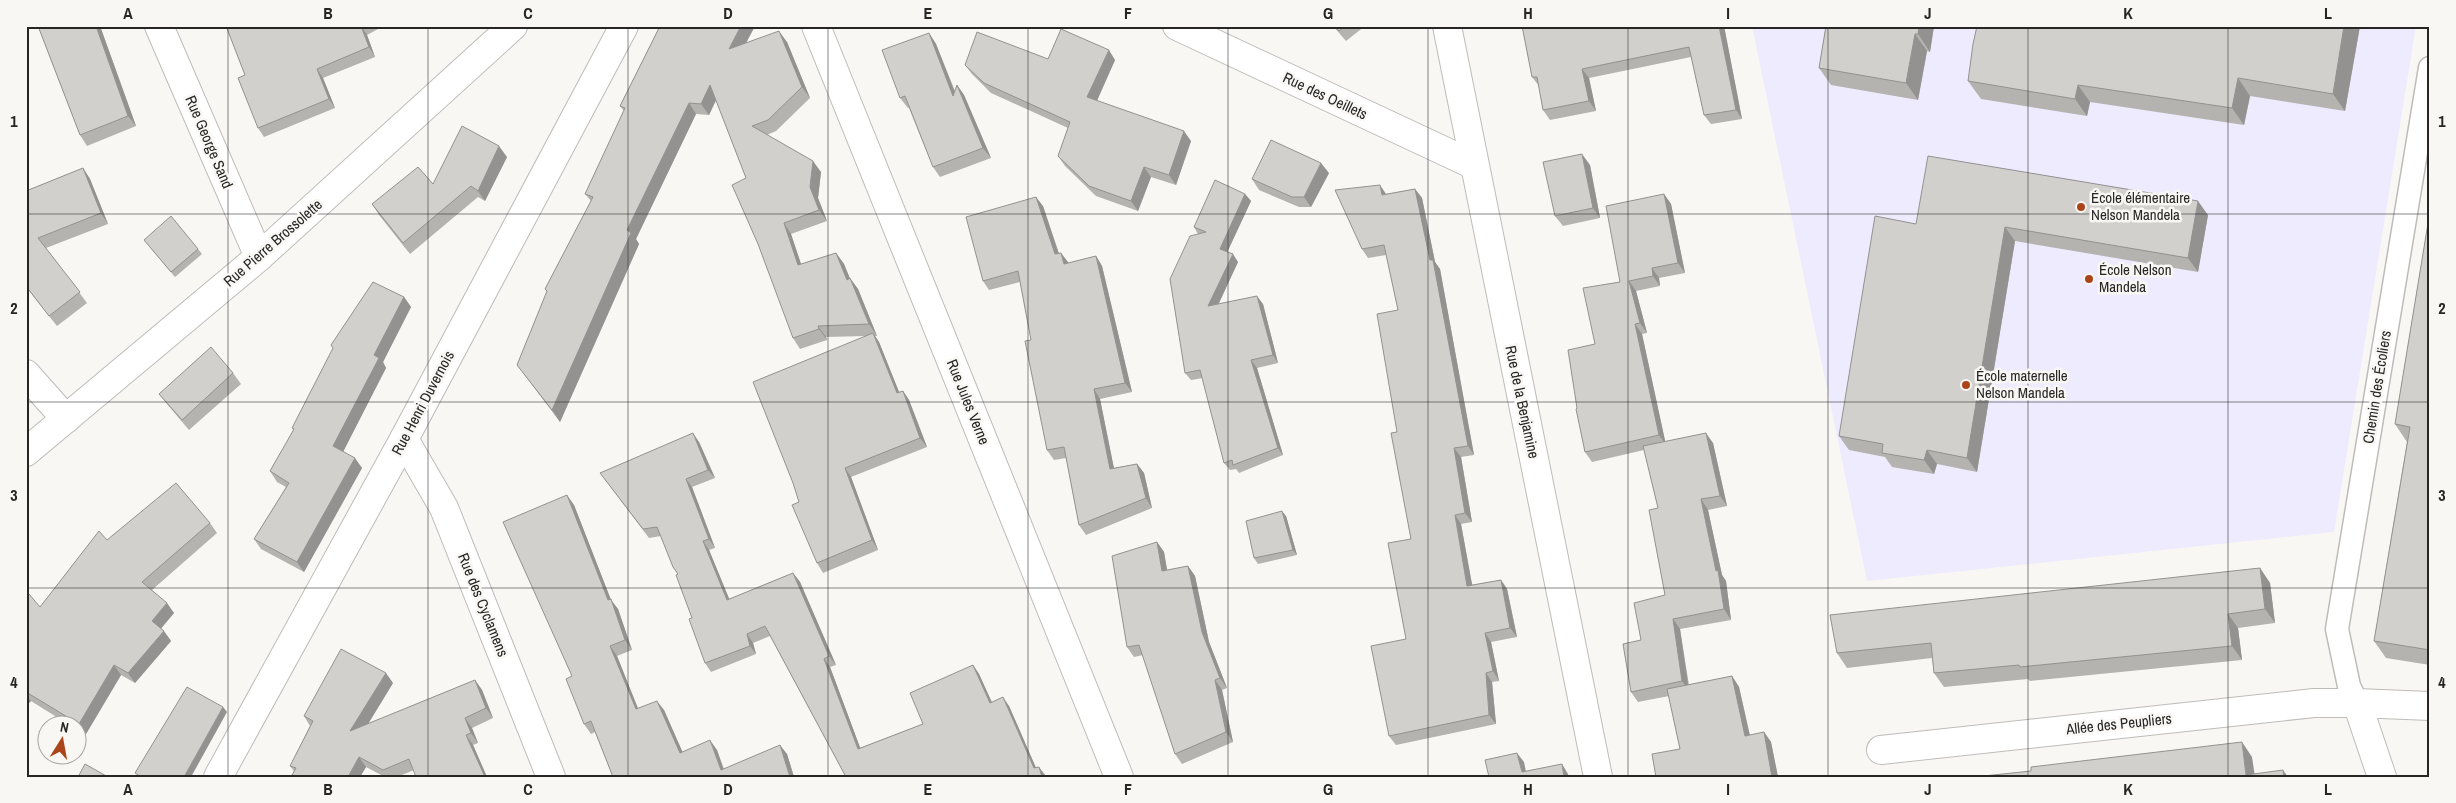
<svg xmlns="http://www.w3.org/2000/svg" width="2456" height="803" viewBox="0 0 2456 803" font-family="'Archivo Narrow',sans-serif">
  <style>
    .education { fill: #edebfd }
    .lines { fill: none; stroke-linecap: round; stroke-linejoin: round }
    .service-casing { stroke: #bebcb9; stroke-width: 25 }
    .minor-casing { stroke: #bebcb9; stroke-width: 30 }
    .service { stroke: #fff; stroke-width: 22 }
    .minor { stroke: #fff; stroke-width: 28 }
    .wall { fill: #b5b3b0 }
    .shaded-wall { fill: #939290 }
    .building { fill: #d2d0cd; stroke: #939290 }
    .grid { fill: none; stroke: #272625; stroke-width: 1; stroke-opacity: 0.55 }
    .poi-dot { fill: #aa441a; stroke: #f9f7f4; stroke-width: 2 }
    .labels { text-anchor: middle; stroke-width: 5; stroke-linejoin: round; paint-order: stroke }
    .street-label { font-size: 15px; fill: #272625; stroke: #f9f7f4 }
    .poi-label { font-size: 15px; fill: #272625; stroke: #f9f7f4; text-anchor: start }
    .neatline { fill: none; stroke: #272625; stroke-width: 2 }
    .grid-label { font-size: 16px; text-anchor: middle; font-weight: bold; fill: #272625 }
  </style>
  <rect width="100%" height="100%" fill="#f9f7f4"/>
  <path class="education" d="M1752 26H2416L2334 532 1867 581Z"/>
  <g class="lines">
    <g class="service-casing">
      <path id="service" d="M2357 703 2349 686 2337 629 2430 68"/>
    </g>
    <g class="minor-casing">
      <g id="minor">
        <path d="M159 26 259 257"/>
        <path d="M816 26 1119 777"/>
        <path d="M1177 26 1474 165"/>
        <path d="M1447 26 1598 777"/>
        <path d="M26 374 66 419"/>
        <path d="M404 439 444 508 551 777"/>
        <path d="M26 452 259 257 513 26"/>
        <path d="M1881 750 2314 703H2357"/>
        <path d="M218 777 404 439 624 26"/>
        <path d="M2382 777 2357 703 2430 706"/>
      </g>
    </g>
    <use href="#service" class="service"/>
    <use href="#minor" class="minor"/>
  </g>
  <g class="wall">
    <path d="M38 26H100L136 126 87 146 80 135Z"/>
    <path d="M226 26H376L378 29 367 35 375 57 323 78 335 108 264 137 258 128 245 75Z"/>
    <path d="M660 26H755L746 43 787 42 810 98 776 131 767 135 821 172 818 198 827 221 791 234 801 264 836 253 844 264 850 279 858 289 877 336H875L879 342 899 392 903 391 909 400 927 447 851 477 878 550 823 573 817 563 799 502 866 336 826 337 827 340 800 349 793 338 746 178 716 100 709 115 696 114 636 239 639 244 560 422 517 365 547 292 545 289 591 201 585 194 624 111 620 106Z"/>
    <path d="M1333 26H1365L1346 41Z"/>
    <path d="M1522 26H1724L1742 119 1711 124 1704 115 1691 57 1589 78 1596 111 1550 120 1543 110 1539 86 1532 77Z"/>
    <path d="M1826 26H1934L1930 52 1927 51 1918 100 1831 85 1819 68Z"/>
    <path d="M1977 26H2360L2345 111 2250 96 2244 125 2090 102 2087 116 1981 99 1968 81Z"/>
    <path d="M929 33 936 44 955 91 957 85 964 95 991 158 940 177 933 167 909 108H908L900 98Z"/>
    <path d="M1048 59 1115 60 1097 101 1191 141 1176 185 1151 177 1138 211 1096 196 1065 166 1058 156 1068 128 991 93 972 74 965 65Z"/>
    <path d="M507 157 485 201 478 197 410 254 379 215 372 204 433 184Z"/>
    <path d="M1590 165 1600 218 1563 226 1555 216Z"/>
    <path d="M83 168 90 179 108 224 46 248 87 303 57 326 26 287V191Z"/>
    <path d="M1329 173 1311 207H1299L1259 190 1252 179Z"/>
    <path d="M1415 189 1422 198 1435 262 1440 269 1474 455 1461 457 1472 522 1461 524 1472 585 1501 580 1507 589 1517 637 1491 642 1499 681 1492 682 1496 724 1396 745 1389 736 1406 639 1411 539 1397 432 1398 310 1386 255 1368 258 1362 249 1386 194Z"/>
    <path d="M1245 194 1251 201 1227 252 1238 262 1218 304H1263L1278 363 1257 368 1283 455 1239 473 1236 469 1230 470 1224 463 1203 378 1191 380 1185 373 1198 234 1194 227Z"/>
    <path d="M1664 194 1671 204 1685 273 1659 278 1660 286 1636 291 1647 333 1642 334 1665 441 1713 443 1727 506 1708 510 1722 575 1726 581 1731 620 1680 629 1689 685 1732 676 1739 687 1750 735 1764 732 1771 742 1778 777H1656L1680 749 1669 696 1638 702 1631 692 1641 640 1665 595 1658 508 1644 450 1592 462 1585 452 1577 408 1595 344Z"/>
    <path d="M1043 206 1059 253H1061L1068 263 1096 256 1102 266 1132 392 1100 399 1114 468 1137 464 1144 473 1152 508 1086 535 1079 525 1066 458 1054 460 1047 450 1031 340 1020 282 989 290 983 281Z"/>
    <path d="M2430 211V665L2386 658 2374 641 2407 442 2395 424Z"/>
    <path d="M2208 215 2198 272 2015 241 1977 472 1937 464 1934 474 1892 467 1885 457 1849 450 1839 436 1916 224Z"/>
    <path d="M144 240 198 249 202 254 175 277Z"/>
    <path d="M404 297 411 307 383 362 386 368 343 451 362 468 304 572 261 549 254 539 286 487 277 482 270 471 294 430 292 428Z"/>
    <path d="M233 373 241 384 189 430 167 404 159 394Z"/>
    <path d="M699 442 715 478 692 487 715 548 709 550 729 599 793 573 800 582 836 665 830 667 860 748 923 724 973 665 979 674 991 702 1009 706 1036 768 1045 775 846 777 770 636 753 643 756 654 711 672 705 663 692 618 678 574 673 567 661 536 649 538 600 473Z"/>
    <path d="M574 505 611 600 618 609 632 650 617 656 638 708 664 710 682 752 717 750 724 769 787 754 794 777H613L595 732 591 734 584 724 572 676Z"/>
    <path d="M1286 516 1297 555 1258 564 1254 558Z"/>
    <path d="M210 523 217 533 152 590 174 613 161 628 171 641 135 683 121 675 86 734 78 729V726H71L31 701 26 706V596L40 607 107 540Z"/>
    <path d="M1157 542 1164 552 1167 570 1188 566 1195 576 1209 642 1227 688 1222 690 1233 742 1182 764 1175 754 1143 655 1134 657 1127 647Z"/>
    <path d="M2260 568 2270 583 2275 623 2238 628 2242 660 2030 681 2028 679 1944 687 1934 673 1932 658 1847 668 1837 653Z"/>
    <path d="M475 680 482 690 493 718 472 728 478 743 473 745 487 777H416L414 770 397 777H385L366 767 360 777H291L294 771 290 766 310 726 304 716 393 683 368 724Z"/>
  </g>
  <g class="shaded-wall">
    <path d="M96 26H100L136 126 128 116Z"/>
    <path d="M361 26 367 35 375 57 369 47Z"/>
    <path d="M741 26H755L737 60 729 49Z"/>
    <path d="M1719 26H1724L1742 119 1736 110Z"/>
    <path d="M1919 26H1934L1930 52 1918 34Z"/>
    <path d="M2344 26H2360L2345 111 2333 94Z"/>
    <path d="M779 31 787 42 810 98 802 87Z"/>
    <path d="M929 33 936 44 960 106 953 96Z"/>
    <path d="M1915 34 1927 51 1918 100 1906 83Z"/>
    <path d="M1109 50 1115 60 1094 107 1087 97Z"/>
    <path d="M317 69 323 78 335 108 329 99Z"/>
    <path d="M1582 69 1589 78 1596 111 1589 101Z"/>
    <path d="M2238 78 2250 96 2244 125 2232 108Z"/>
    <path d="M710 85 718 96 709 115 701 104Z"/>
    <path d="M957 85 964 95 991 158 983 148Z"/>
    <path d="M2078 85 2090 102 2087 116 2075 99Z"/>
    <path d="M689 103 696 114 636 239 639 244 560 422 552 410 627 230Z"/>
    <path d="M1184 131 1191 141 1176 185 1169 175Z"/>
    <path d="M499 146 507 157 485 201 478 191Z"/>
    <path d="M1582 154 1590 165 1600 218 1593 208Z"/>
    <path d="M813 161 821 172 818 198 827 221 819 210 810 187Z"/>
    <path d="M1321 163 1329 173 1311 207 1304 197Z"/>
    <path d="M1144 167 1151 177 1138 211 1131 201Z"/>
    <path d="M83 168 90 179 108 224 101 213Z"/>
    <path d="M1380 185 1386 194 1382 195Z"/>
    <path d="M1415 189 1422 198 1435 262 1440 269 1474 455 1468 446Z"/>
    <path d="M1245 194 1251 201 1225 257 1220 249Z"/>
    <path d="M1664 194 1671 204 1685 273 1678 263Z"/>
    <path d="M1036 197 1043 206 1062 264 1055 254Z"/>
    <path d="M2198 201 2208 215 2198 272 2188 258Z"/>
    <path d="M784 223 791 234 805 276 798 265Z"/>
    <path d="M2005 227 2015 241 1977 472 1967 458Z"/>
    <path d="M836 253 844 264 855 291 847 280Z"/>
    <path d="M1061 253 1068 262 1071 274 1064 264Z"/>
    <path d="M1233 254 1238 262 1214 314 1208 306Z"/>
    <path d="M1096 256 1102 266 1132 392 1125 383Z"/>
    <path d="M1652 268 1659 278 1660 286 1653 276Z"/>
    <path d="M850 278 858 289 877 336 869 324Z"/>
    <path d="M1629 281 1636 291 1647 333 1640 323Z"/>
    <path d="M1257 296 1263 304 1278 363 1273 355Z"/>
    <path d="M404 297 411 307 383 362 386 368 341 456 333 446 374 355Z"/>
    <path d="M1635 324 1642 334 1666 445 1659 435Z"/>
    <path d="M818 326 826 337 827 340 819 329Z"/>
    <path d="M873 333 879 342 903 402 897 393Z"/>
    <path d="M1251 360 1257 368 1283 455 1278 448Z"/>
    <path d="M1094 389 1100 399 1116 479 1110 469Z"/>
    <path d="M903 391 909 400 927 447 920 438Z"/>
    <path d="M693 433 699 442 715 478 708 470Z"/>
    <path d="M1706 433 1713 443 1727 506 1720 496Z"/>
    <path d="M1454 448 1461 457 1472 522 1465 513Z"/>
    <path d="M1927 450 1937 464 1934 474 1924 460Z"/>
    <path d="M355 458 362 468 304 572 297 562Z"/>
    <path d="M1137 464 1144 473 1152 508 1146 498Z"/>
    <path d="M845 468 851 477 878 550 872 540Z"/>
    <path d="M686 479 692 487 715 548 709 539Z"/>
    <path d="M567 495 574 505 611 600 618 609 632 650 625 640 608 600Z"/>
    <path d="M1701 499 1708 510 1722 575 1726 581 1731 620 1724 609Z"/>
    <path d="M1282 511 1286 516 1297 555 1293 550Z"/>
    <path d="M1455 515 1461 524 1474 595 1467 586Z"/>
    <path d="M703 541 709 550 733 608 727 600Z"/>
    <path d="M1157 542 1164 552 1169 581 1162 571Z"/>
    <path d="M1188 566 1195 576 1209 642 1227 688 1220 678 1202 632Z"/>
    <path d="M2260 568 2270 583 2275 623 2265 609Z"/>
    <path d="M793 573 800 582 836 665 829 656Z"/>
    <path d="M1501 580 1507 589 1517 637 1510 628Z"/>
    <path d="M167 603 174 613 159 631 152 621Z"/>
    <path d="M2228 614 2238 628 2242 660 2232 646Z"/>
    <path d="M1673 619 1680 629 1689 691 1682 681Z"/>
    <path d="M164 631 171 641 135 683 128 673Z"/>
    <path d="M1485 633 1491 642 1499 681 1493 671Z"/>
    <path d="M747 634 753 643 756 654 750 646Z"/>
    <path d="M610 646 617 656 642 719 636 709Z"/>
    <path d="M824 659 830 667 864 758 858 749Z"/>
    <path d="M114 665 121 675 86 734 79 724Z"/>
    <path d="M973 665 979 674 996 711 990 703Z"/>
    <path d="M386 673 393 683 357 742 350 731Z"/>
    <path d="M1486 673 1492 682 1496 724 1489 715Z"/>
    <path d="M1732 676 1739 687 1752 746 1745 736Z"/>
    <path d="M475 680 482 690 493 718 486 708Z"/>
    <path d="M1215 680 1222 690 1233 742 1226 732Z"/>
    <path d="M26 695 31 701 26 706Z"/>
    <path d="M1003 697 1009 706 1040 777 1034 768Z"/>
    <path d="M657 701 664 710 687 762 680 753Z"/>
    <path d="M223 707 227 712 191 777H184Z"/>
    <path d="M465 718 472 728 478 743 471 733Z"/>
    <path d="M1764 732 1771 742 1778 777H1772Z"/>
    <path d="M466 735 473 745 487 777H485Z"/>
    <path d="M710 740 717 750 726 777 721 770Z"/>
    <path d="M2242 742 2252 757 2255 777 2246 775Z"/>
    <path d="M780 745 787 754 794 777H790Z"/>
    <path d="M1517 753 1524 762 1527 777 1522 772Z"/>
    <path d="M359 757 366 767 360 777H348Z"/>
    <path d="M1562 764 1568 774 1569 777H1564Z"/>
    <path d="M1039 767 1045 775V777H1042Z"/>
    <path d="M2283 770 2288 777H2284Z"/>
  </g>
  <g class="building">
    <path d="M38 26H96L128 116 80 135Z"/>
    <path d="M226 26H361L369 47 317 69 329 99 258 128 238 78 245 75Z"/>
    <path d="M660 26H741L729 49 779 31 802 87 768 120 752 126 813 161 810 187 819 210 784 223 798 265 836 253 847 280 850 278 869 324 818 326 819 329 793 338 758 244 732 185 746 178 710 85 701 104 689 103 627 230 631 233 552 410 517 365 547 291 545 289 593 197 585 194 625 108 620 106Z"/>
    <path d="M1335 26H1345L1339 31Z"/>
    <path d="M1522 26H1719L1736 110 1704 115 1689 47 1582 69 1589 101 1543 110 1537 77H1532Z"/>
    <path d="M1826 26H1919L1918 34H1915L1906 83 1819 68Z"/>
    <path d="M1977 26H2344L2333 94 2238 78 2232 108 2078 85 2075 99 1968 81 1973 44Z"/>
    <path d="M1061 29 1109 50 1087 97 1184 131 1169 175 1144 167 1131 201 1089 186 1058 156 1070 122 984 83 965 65 977 32 1048 59Z"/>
    <path d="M929 33 953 96 957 85 983 148 933 167 905 96 900 98 882 50Z"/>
    <path d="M462 126 499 146 478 191 471 186 403 243 372 204 418 167 433 184Z"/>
    <path d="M1271 140 1321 163 1304 197H1292L1252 179Z"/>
    <path d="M1582 154 1593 208 1555 216 1543 162Z"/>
    <path d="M1928 156 2198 201 2188 258 2005 227 1967 458 1927 450 1924 460 1882 453 1883 444 1839 436 1875 216 1916 224Z"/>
    <path d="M83 168 101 213 38 238 80 292 49 316 26 286V191Z"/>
    <path d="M1215 180 1245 194 1220 249 1233 254 1208 306 1257 296 1273 355 1251 360 1278 448 1233 465 1232 460 1224 463 1200 370 1185 373 1170 279 1190 236 1206 232 1194 227Z"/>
    <path d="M1380 185 1382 195 1415 189 1430 260H1433L1468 446 1454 448 1465 513 1455 515 1467 586 1501 580 1510 628 1485 633 1493 671 1486 673 1489 715 1389 736 1371 646 1406 639 1388 543 1411 539 1391 433 1397 432 1377 314 1398 310 1384 245 1362 249 1335 190Z"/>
    <path d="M1664 194 1678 263 1652 268 1653 276 1629 281 1640 323 1635 324 1659 435 1585 452 1576 409 1577 408 1568 350 1595 344 1583 288 1620 282 1606 206Z"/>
    <path d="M1036 197 1055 254 1061 253 1064 264 1096 256 1125 383 1094 389 1110 469 1137 464 1146 498 1079 525 1064 447 1047 450 1025 341 1031 340 1018 271 983 281 966 217Z"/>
    <path d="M2430 211V650L2374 641 2410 427 2395 424Z"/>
    <path d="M171 216 198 249 171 272 144 240Z"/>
    <path d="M373 282 404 297 374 355 379 358 333 446 355 458 297 562 254 539 289 483 270 471 294 429 292 428 333 348 331 345Z"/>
    <path d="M873 333 897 393 903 391 920 438 845 468 872 540 817 563 792 505 799 502 793 483 753 382Z"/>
    <path d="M211 347 233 373 182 420 159 394Z"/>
    <path d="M693 433 708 470 686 479 709 539 703 541 727 600 793 573 829 656 824 659 858 749 923 724 910 693 973 665 990 703 1003 697 1034 768 1039 767 1042 777H846L765 626 747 634 750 646 705 663 689 619 692 618 676 575 678 574 673 567 657 527 643 529 600 473Z"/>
    <path d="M1706 433 1720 496 1701 499 1716 571 1718 570 1724 609 1673 619 1682 681 1631 692 1623 644 1641 640 1634 603 1665 595 1649 510 1658 508 1643 446Z"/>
    <path d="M176 483 210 523 142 582 167 603 152 621 164 631 128 673 114 665 79 724 26 692V596L29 594 40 607 99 531 107 540Z"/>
    <path d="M567 495 608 600 611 599 625 640 610 646 636 709 657 701 680 753 710 740 721 770 780 745 790 777H613L591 721 584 724 566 679 572 676 503 522Z"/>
    <path d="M1282 511 1293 550 1254 558 1246 521Z"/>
    <path d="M1157 542 1162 571 1188 566 1202 632 1220 678 1215 680 1226 732 1175 754 1139 645 1127 647 1112 556Z"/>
    <path d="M2260 568 2265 609 2228 614 2232 646 2020 667 2019 665 1934 673 1931 643 1837 653 1830 615Z"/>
    <path d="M341 649 386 673 350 731 475 680 486 708 465 718 471 733 466 735 485 777H416L409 759 383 770 359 757 348 777H291L296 768 290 766 313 721 304 716Z"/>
    <path d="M1732 676 1745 736 1764 732 1772 777H1656L1652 754 1680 749 1667 689Z"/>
    <path d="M187 687 223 707 184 777H141L135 773Z"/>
    <path d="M2242 742 2246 775 2283 770 2284 777H1974L2031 771V767Z"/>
    <path d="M1517 753 1522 772 1562 764 1564 777H1489L1485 760Z"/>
    <path d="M85 764 108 777H78Z"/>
  </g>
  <path class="grid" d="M228 26V777M428 26V777M628 26V777M828 26V777M1028 26V777M1228 26V777M1428 26V777M1628 26V777M1828 26V777M2028 26V777M2228 26V777M26 214H2430M26 402H2430M26 588H2430"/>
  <g class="poi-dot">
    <circle cx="2081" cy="207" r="5"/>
    <circle cx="2089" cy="279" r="5"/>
    <circle cx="1966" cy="385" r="5"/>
  </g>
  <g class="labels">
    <g class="street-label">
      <text transform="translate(1325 96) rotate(25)" y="5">Rue des Oeillets</text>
      <text transform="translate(209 142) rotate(67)" y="5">Rue George Sand</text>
      <text transform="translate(273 243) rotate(-41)" y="5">Rue Pierre Brossolette</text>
      <text transform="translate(2377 387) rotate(-81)" y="5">Chemin des Écoliers</text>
      <text transform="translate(968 402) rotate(68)" y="5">Rue Jules Verne</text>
      <text transform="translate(1522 402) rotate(78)" y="5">Rue de la Benjamine</text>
      <text transform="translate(423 403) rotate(-62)" y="5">Rue Henri Duvernois</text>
      <text transform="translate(483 605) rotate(68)" y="5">Rue des Cyclamens</text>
      <text transform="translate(2119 724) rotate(-6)" y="5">Allée des Peupliers</text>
    </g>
    <g class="poi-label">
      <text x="2091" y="203">École élémentaire<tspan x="2091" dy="17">Nelson Mandela</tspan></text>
      <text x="2099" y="275">École Nelson<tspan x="2099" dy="17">Mandela</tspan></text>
      <text x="1976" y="381">École maternelle<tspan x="1976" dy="17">Nelson Mandela</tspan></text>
    </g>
  </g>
  <rect width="2456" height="803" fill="none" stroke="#f9f7f4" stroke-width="55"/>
  <g transform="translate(62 740) rotate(11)"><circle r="24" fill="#f9f7f4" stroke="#a5a3a1"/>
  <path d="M0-4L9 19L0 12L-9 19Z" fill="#aa441a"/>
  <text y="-8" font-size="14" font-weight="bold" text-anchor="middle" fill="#272625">N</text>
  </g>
  <rect x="28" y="28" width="2400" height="748" class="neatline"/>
  <g class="grid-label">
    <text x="128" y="19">A</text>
    <text x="328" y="19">B</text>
    <text x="528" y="19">C</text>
    <text x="728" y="19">D</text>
    <text x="928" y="19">E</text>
    <text x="1128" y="19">F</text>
    <text x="1328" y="19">G</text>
    <text x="1528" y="19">H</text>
    <text x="1728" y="19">I</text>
    <text x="1928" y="19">J</text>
    <text x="2128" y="19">K</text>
    <text x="2328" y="19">L</text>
    <text x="14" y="127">1</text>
    <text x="2442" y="127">1</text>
    <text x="14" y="314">2</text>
    <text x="2442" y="314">2</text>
    <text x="14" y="501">3</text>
    <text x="2442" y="501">3</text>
    <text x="14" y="688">4</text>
    <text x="2442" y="688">4</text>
    <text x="128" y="795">A</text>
    <text x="328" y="795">B</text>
    <text x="528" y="795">C</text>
    <text x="728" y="795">D</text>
    <text x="928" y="795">E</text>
    <text x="1128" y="795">F</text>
    <text x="1328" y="795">G</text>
    <text x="1528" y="795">H</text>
    <text x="1728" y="795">I</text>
    <text x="1928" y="795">J</text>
    <text x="2128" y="795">K</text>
    <text x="2328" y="795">L</text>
  </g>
</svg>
